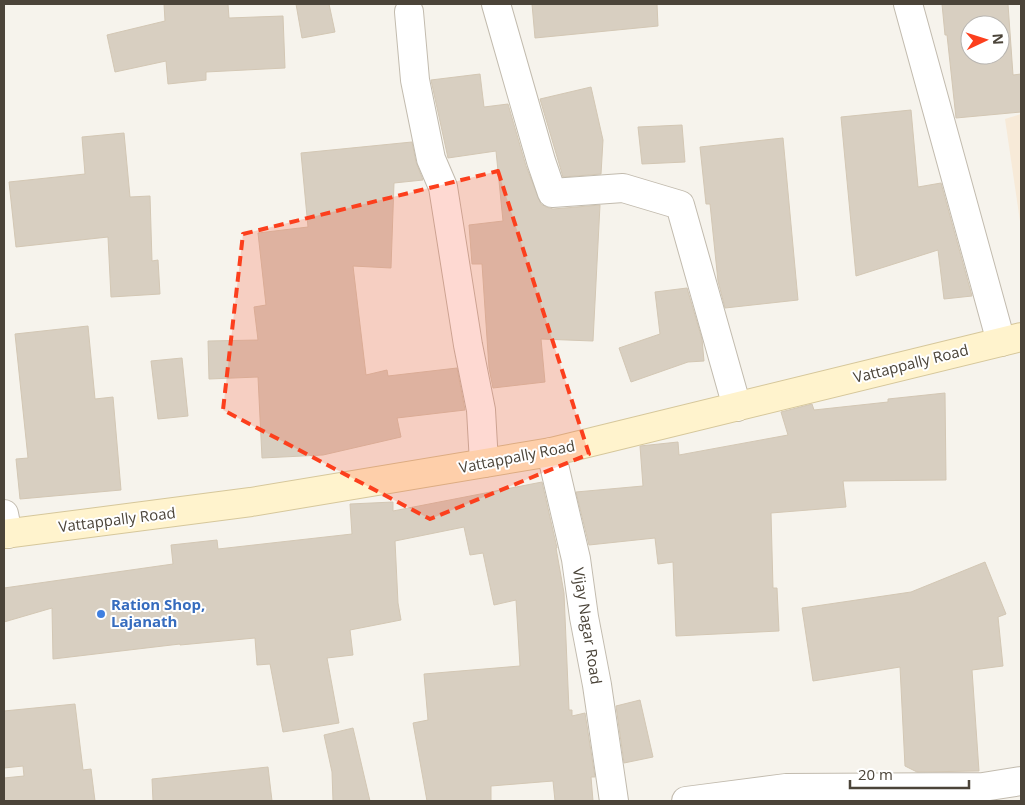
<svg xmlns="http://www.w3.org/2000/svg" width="1025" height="805" viewBox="0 0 1025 805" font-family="'Open Sans',sans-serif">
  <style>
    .commercial { fill: #f7ead8 }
    .building { fill: #d8cfc1; stroke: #d3c7b4; fill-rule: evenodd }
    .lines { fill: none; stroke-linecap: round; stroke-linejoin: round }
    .street-casing { stroke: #c2bbae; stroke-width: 30 }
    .secondary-casing { stroke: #d6c79b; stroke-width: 30 }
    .street { stroke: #fff; stroke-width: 28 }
    .secondary { stroke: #fff3cd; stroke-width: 28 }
    .marked { fill: #fc3f1d; fill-opacity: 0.2; stroke: #fc3f1d; stroke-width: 4; stroke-dasharray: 10 6; stroke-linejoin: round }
    .shop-dot { fill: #3f7fe0; stroke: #fff; stroke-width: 2 }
    .labels { text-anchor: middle; stroke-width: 4; stroke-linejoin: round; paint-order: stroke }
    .street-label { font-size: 15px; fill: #4b4439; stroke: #fff }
    .shop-label { font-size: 15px; font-weight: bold; fill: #366cbe; stroke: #fff; text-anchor: start }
  </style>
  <rect width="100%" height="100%" fill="#f6f3ec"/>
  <path class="commercial" d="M1021 114V228L1005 119Z"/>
  <g class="building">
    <path d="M164 4H228L229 18 283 16 285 68 206 72V80L168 84 166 61 115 72 107 35 165 21Z"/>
    <path d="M296 4H329L335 32 302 38Z"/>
    <path d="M532 4H657L658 26 535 38Z"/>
    <path d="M942 4H1008L1013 75 1021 74V112L956 118 947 35H945ZM970 25H1000V55H970Z"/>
    <path d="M480 74 484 107 508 104 526 166 541 204 546 207 553 209 600 205 593 341 541 339 545 382 493 388 489 368 482 264H472L469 225 503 221 496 151 448 158 431 80Z"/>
    <path d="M591 87 603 140 601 174 563 177 540 99Z"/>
    <path d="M911 110 918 187 941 183 972 296 944 299 938 250 856 276 841 117Z"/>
    <path d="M682 125 685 162 642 164 638 127Z"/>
    <path d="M124 133 130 197 150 196 152 261 158 260 160 294 111 297 108 237 16 247 9 182 85 174 82 137Z"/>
    <path d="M783 138 798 300 725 308 718 281 710 204H706L700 147Z"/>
    <path d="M412 142 416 162 423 180 394 183 391 268 353 266 366 375 387 370 388 376 457 368 465 410 397 418 401 437 323 455 262 458 258 377 209 379 208 341 258 340 254 307 266 305 258 233 308 227 301 153Z"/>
    <path d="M687 288 702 339 704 361 688 362 631 382 619 348 660 334 655 292Z"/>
    <path d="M88 326 95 399 113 397 121 490 20 499 16 459 28 458 15 334Z"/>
    <path d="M182 358 188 416 158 419 151 361Z"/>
    <path d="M945 393 946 480 843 481 846 507 771 513 773 588H777L779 631 676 636 673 562 658 564 655 538 589 545 576 492 643 486 640 446 678 442 679 455 788 435 781 412 812 404 814 410 888 402V399Z"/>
    <path d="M542 482 557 548H556L564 593 569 710H572V716L585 713 595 777H591L593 801H555L553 781 491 786V801H427L413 723 428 720 424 674 520 666 516 600 494 605 483 553 470 555 464 527 395 541 398 603 401 620 350 630 353 655 327 658 339 723 283 732 270 664 257 665 255 638 180 645V644L53 659 52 608 4 622V588L173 564 171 545 217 540 218 549 352 534 350 504 393 502V511Z"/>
    <path d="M985 562 1006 614 998 617 1003 666 972 670 979 771 917 772 905 766 900 667 813 681 802 608 911 592Z"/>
    <path d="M640 700 653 757 624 763 616 706Z"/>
    <path d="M75 704 83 770 91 769 95 801H4V778L24 776 23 766 4 768V711Z"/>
    <path d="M353 728 370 801H333L332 772 324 735Z"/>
    <path d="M268 767 272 801H153L152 779Z"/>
  </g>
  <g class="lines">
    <g class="street-casing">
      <g id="street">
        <path d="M496 4 541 161 552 193 623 188 680 205 737 407"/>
        <path d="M908 4 1001 342"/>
        <path d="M409 12 415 80 431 159 443 187 468 345 481 410 484 463"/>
        <path d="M551 452 576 559 584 617 597 685 614 801"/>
        <path d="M4 514 8 534"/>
        <path d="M686 801 786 788 983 787 1021 781"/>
      </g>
    </g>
    <g class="secondary-casing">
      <path id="secondary" d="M4 534 251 502 551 452 1021 337"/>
    </g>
    <use href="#street" class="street"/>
    <use href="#secondary" class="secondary"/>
  </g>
  <path class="marked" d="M498 171 589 454 430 519 223 410 243 234Z"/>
  <circle class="shop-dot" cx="101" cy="614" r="5"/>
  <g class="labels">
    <g class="street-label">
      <text transform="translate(911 364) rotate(-14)" y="5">Vattappally Road</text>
      <text transform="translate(517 457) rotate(-11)" y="5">Vattappally Road</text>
      <text transform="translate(117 520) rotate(-7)" y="5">Vattappally Road</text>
      <text transform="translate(587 626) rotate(81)" y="5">Vijay Nagar Road</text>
    </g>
    <g class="shop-label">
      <text x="111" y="610">Ration Shop,<tspan x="111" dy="17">Lajanath</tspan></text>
    </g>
  </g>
  <rect width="1025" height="805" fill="none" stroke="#4b4439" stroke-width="10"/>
  <g transform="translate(985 40) rotate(86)"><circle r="24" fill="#ffffff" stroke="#b7b4b0"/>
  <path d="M0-4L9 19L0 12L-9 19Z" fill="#fc3f1d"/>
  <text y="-8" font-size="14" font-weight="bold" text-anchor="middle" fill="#4b4439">N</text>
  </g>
  <path d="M850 780v8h119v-8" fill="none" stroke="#4b4439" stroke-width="2.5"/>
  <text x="858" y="780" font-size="15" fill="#4b4439" stroke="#ffffff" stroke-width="4" paint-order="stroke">20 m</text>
</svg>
